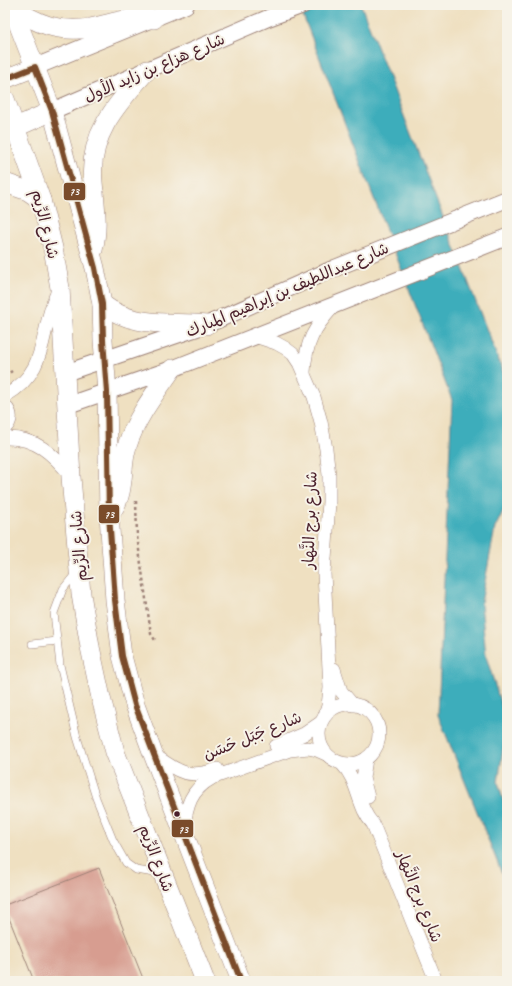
<svg xmlns="http://www.w3.org/2000/svg" width="512" height="986" viewBox="0 0 512 986" font-family="Caveat,'Playpen Sans Arabic',sans-serif">
  <style>
    .water { fill: #3eadbb; stroke: #446673 }
    .building { fill: #d79d90 }
    .lines { fill: none; stroke-linecap: round; stroke-linejoin: round }
    .service-casing { stroke: #9c8076; stroke-width: 8 }
    .minor-casing { stroke: #9c8076; stroke-width: 14 }
    .tertiary-casing { stroke: #9c8076; stroke-width: 18 }
    .secondary-casing { stroke: #9c8076; stroke-width: 20 }
    .path { stroke: #9c8076; stroke-width: 2.5; stroke-dasharray: 3 3; stroke-linecap: butt }
    .service { stroke: #fff; stroke-width: 7 }
    .minor { stroke: #fff; stroke-width: 13 }
    .tertiary { stroke: #fff; stroke-width: 16 }
    .secondary { stroke: #fff; stroke-width: 19 }
    .bus-1-casing { stroke: #f7f3e8; stroke-width: 9 }
    .bus-1 { stroke: #7a4b2a; stroke-width: 6 }
    .bus-dot { fill: #4a1f2b; stroke: #f7f3e8; stroke-width: 1.5 }
    .labels { text-anchor: middle; stroke-width: 4; stroke-linejoin: round; paint-order: stroke }
    .street-label { font-size: 16px; fill: #4a1f2b; stroke: #f7f3e8 }
    .line-badge { stroke: #f7f3e8; stroke-width: 1.5 }
    .badge-label { font-size: 11px; text-anchor: middle; font-weight: bold; fill: #fff }
  </style>
  <rect width="100%" height="100%" fill="#f7f3e8"/>
  <filter id="ink" filterUnits="userSpaceOnUse"><feTurbulence type="fractalNoise" baseFrequency=".025" numOctaves="2"/><feDisplacementMap in="SourceGraphic" scale="8" xChannelSelector="R" yChannelSelector="G"/><feConvolveMatrix kernelMatrix="1 2 1 2 8 2 1 2 1" color-interpolation-filters="sRGB"/></filter>
  <filter id="wash" filterUnits="userSpaceOnUse"><feTurbulence type="fractalNoise" baseFrequency=".012" numOctaves="4" result="noise"/><feDisplacementMap in="SourceGraphic" scale="16" xChannelSelector="R" yChannelSelector="G"/><feGaussianBlur stdDeviation="0.9" result="paint"/><feColorMatrix in="noise" values="0 0 0 0 0 0 0 0 0 0 0 0 0 0 0 0 0 1.4 0 .05"/><feComposite in="paint" operator="in"/></filter>
  <g filter="url(#wash)">
    <rect width="100%" height="100%" fill="#efe0c1"/>
    <path class="water" d="M299 5H361L507 382V503L495 528 481 603 486 656 507 724 498 782 507 814V886L438 715 452 400Z"/>
    <g id="blocks">
      <path class="building" d="M99 868 144 981H34L5 908V905Z"/>
    </g>
  </g>
  <g filter="url(#ink)">
    <use href="#blocks" fill-opacity="0" stroke="#9c8076" stroke-width="1"/>
    <g class="lines">
      <g class="service-casing">
        <g id="service">
          <path d="M76 573 63 589 54 613 60 665 77 737 96 798 113 840 126 863 136 870 161 874"/>
          <path d="M32 644 57 641"/>
        </g>
      </g>
      <g class="minor-casing">
        <g id="minor">
          <path d="M255 336 276 343 285 348 293 354 299 363 314 397 321 422 326 449 329 475V502L324 573 330 688 328 706 325 715"/>
          <path d="M304 372C306 341 314 328 334 306"/>
          <path d="M5 396C51 370 38 331 58 291"/>
          <path d="M5 406C12 413 12 421 5 428"/>
          <path d="M5 438C36 437 53 454 71 476"/>
          <path d="M334 669 341 691 353 705"/>
          <circle cx="349" cy="734" r="30"/>
          <path d="M276 746 304 734 320 723"/>
          <path d="M153 754C177 771 187 780 217 769"/>
          <path d="M366 759 363 778 368 797"/>
          <path d="M342 764C359 781 357 807 373 824L436 981"/>
          <path d="M183 829C187 806 190 790 212 778L290 750 308 748 317 750 326 754"/>
        </g>
      </g>
      <g class="tertiary-casing">
        <g id="tertiary">
          <path d="M35 67 186 5"/>
          <path d="M52 111 268 18 303 5"/>
          <path d="M65 373 206 325 335 268 507 199"/>
          <path d="M68 405 172 369 507 237"/>
        </g>
      </g>
      <g class="secondary-casing">
        <g id="secondary">
          <path d="M11 5 52 111 95 268 102 304 103 340 107 392 109 515 115 600 122 656 135 705 153 754 241 981"/>
          <path d="M12 7C37 24 59 33 90 28 115 23 127 16 154 19"/>
          <path d="M5 79 35 67"/>
          <path d="M5 99 41 200 53 248 60 288 71 477 81 594 90 647 101 698 115 752 205 981"/>
          <path d="M5 132 52 111"/>
          <path d="M5 183 28 191 41 200"/>
          <path d="M93 250C99 226 95 206 93 182 88 134 118 103 147 70"/>
          <path d="M102 304C135 329 169 321 206 325"/>
          <path d="M112 511C126 491 120 468 127 446 136 418 155 393 172 369"/>
        </g>
      </g>
      <g class="path">
        <path d="M5 376 12 371"/>
        <path d="M136 501 137 536 151 634 155 640"/>
      </g>
      <use href="#service" class="service"/>
      <use href="#minor" class="minor"/>
      <use href="#tertiary" class="tertiary"/>
      <use href="#secondary" class="secondary"/>
      <g class="bus-1-casing">
        <path id="bus-1" d="M5 79 35 67 52 111 95 268 102 304 103 340 107 392 109 515 115 600 122 656 135 705 241 981"/>
      </g>
      <use href="#bus-1" class="bus-1"/>
    </g>
  </g>
  <circle class="bus-dot" cx="177" cy="814" r="3.5"/>
  <g class="labels">
    <g class="street-label">
      <text transform="translate(154 67) rotate(-23)" y="6">شارع هزاع بن زايد الأول</text>
      <text transform="translate(46 224) rotate(76)" y="6">شارع الرِّيم</text>
      <text transform="translate(287 289) rotate(-23)" y="6">شارع عبداللطيف بن إبراهيم المبارك</text>
      <text transform="translate(309 520) rotate(-88)" y="6">شارع برج النَّهار</text>
      <text transform="translate(78 546) rotate(-95)" y="6">شارع الرِّيم</text>
      <text transform="translate(252 735) rotate(-22)" y="6">شارع جَبَل حَسَن</text>
      <text transform="translate(157 858) rotate(69)" y="6">شارع الرِّيم</text>
      <text transform="translate(420 896) rotate(68)" y="6">شارع برج النَّهار</text>
    </g>
  </g>
  <g class="line-badge">
    <rect x="63" y="182" width="23" height="19" rx="4" fill="#7a4b2a"/>
    <rect x="98" y="504" width="22" height="20" rx="4" fill="#7a4b2a"/>
    <rect x="171" y="819" width="23" height="19" rx="4" fill="#7a4b2a"/>
  </g>
  <g class="badge-label">
    <text x="74" y="195">73</text>
    <text x="109" y="518">73</text>
    <text x="183" y="833">73</text>
  </g>
  <rect width="512" height="986" fill="none" stroke="#f7f3e8" stroke-width="20"/>
</svg>
